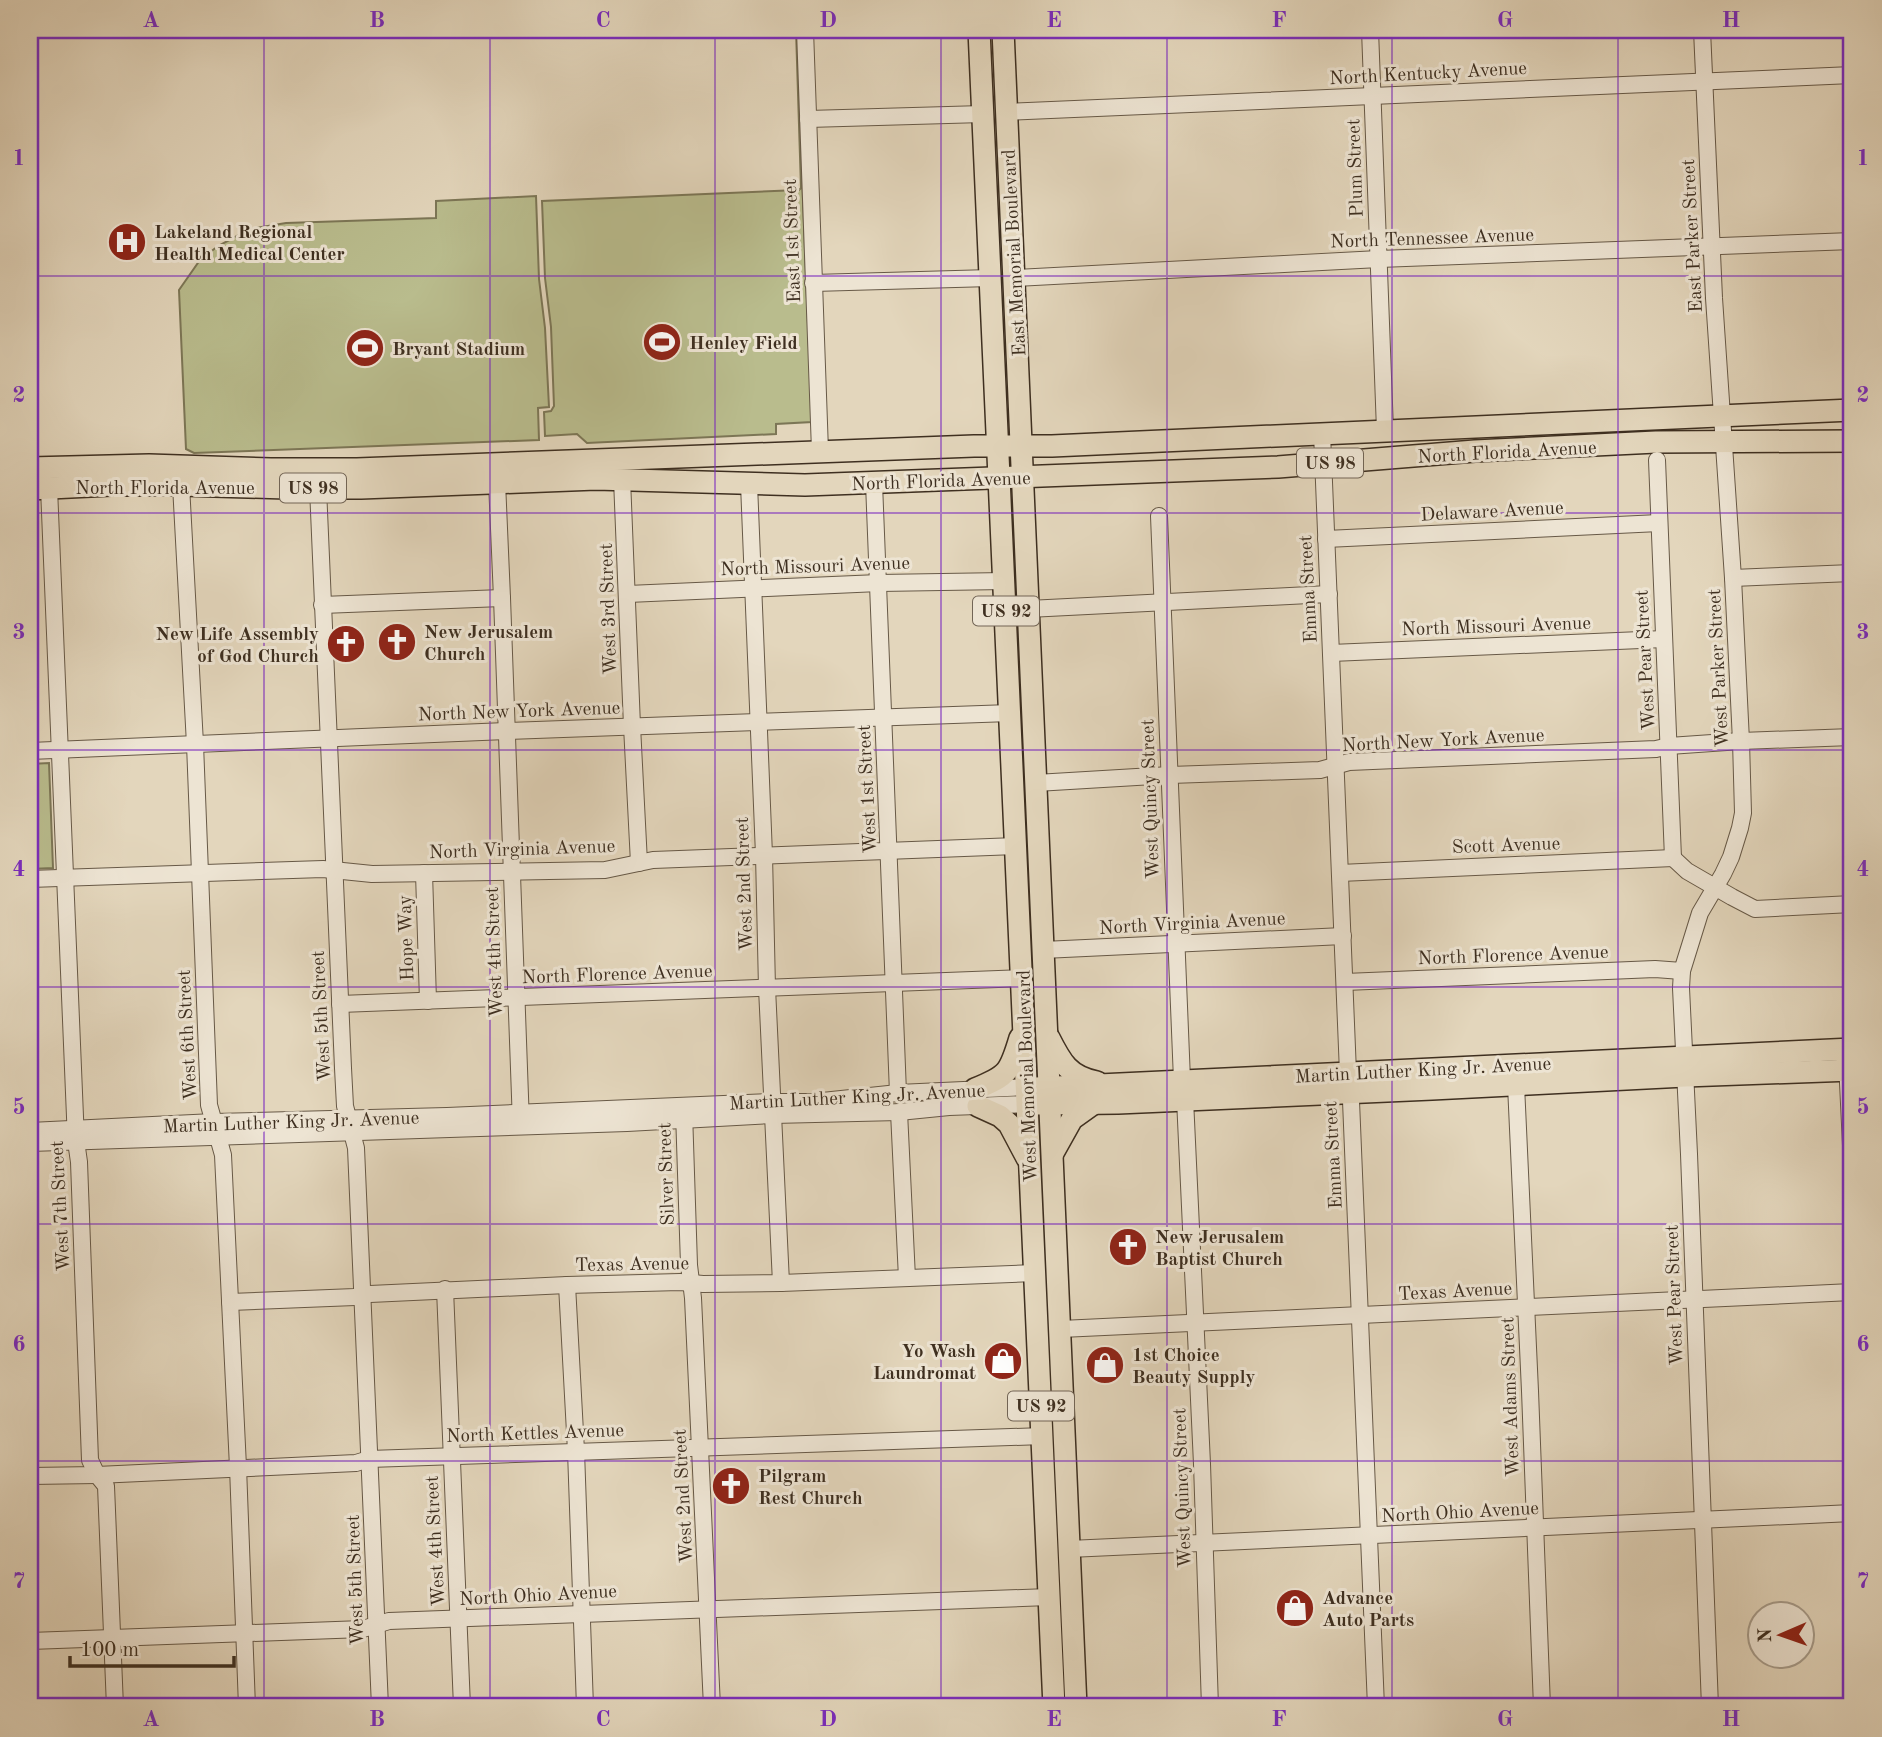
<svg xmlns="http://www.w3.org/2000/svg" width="1882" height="1737" viewBox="0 0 1882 1737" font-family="'Old Standard TT',serif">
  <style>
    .green { fill: #b9bc8d; stroke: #7c7656; stroke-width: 2 }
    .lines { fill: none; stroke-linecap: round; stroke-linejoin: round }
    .minor-casing { stroke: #675947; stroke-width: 18 }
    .major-casing { stroke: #3e2f20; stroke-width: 24 }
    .minor { stroke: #ede4d3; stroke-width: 16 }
    .major { stroke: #e3d6bc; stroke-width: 21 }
    .grid { fill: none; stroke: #7b2cbf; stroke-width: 2; stroke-opacity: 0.55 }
    .labels { text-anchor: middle; stroke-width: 6; stroke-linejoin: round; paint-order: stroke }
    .shield { fill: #ede4d3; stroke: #726556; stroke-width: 2 }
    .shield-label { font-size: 18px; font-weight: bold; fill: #3e2f20 }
    .street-label { font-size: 19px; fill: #3e2f20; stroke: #ede4d3 }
    .poi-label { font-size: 19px; font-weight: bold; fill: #3e2f20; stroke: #ede4d3; text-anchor: start }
    .neatline { fill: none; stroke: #7b2cbf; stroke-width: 2.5 }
    .grid-label { font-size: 23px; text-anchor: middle; font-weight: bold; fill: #7b2cbf }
  </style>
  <rect width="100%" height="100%" fill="#e3d6bc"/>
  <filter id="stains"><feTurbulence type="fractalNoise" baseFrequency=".00286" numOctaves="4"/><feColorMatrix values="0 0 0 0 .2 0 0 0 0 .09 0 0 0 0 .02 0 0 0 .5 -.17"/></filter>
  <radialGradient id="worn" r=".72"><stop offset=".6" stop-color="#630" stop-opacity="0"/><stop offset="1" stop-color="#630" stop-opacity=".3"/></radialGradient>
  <g class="green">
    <path d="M796 30 812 422 776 424V434L587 443 577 434 545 436 544 412 551 411 554 406 551 327 545 278 542 201 799 190 801 188Z"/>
    <path d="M536 196 539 279 545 328 549 407 538 408 539 440 194 453 186 449 179 290 200 260 218 246 250 229 286 223 436 218V201Z"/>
    <path d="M49 763 53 868 30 869V764Z"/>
  </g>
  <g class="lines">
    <g class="minor-casing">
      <g id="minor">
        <path d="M805 30 820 451"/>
        <path d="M1370 30 1385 430"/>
        <path d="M1702 30 1714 298 1733 578 1741 741 1743 813 1740 828 1731 857 1723 874 1700 913 1682 971 1681 988 1689 1154 1710 1707"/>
        <path d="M1007 112 1852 75"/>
        <path d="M808 119 983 114"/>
        <path d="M1014 278 1379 259 1852 241"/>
        <path d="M813 283 991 278"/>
        <path d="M1322 433 1348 1073 1351 1101 1376 1707"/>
        <path d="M1657 460 1673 858"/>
        <path d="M622 479 632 726 639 863"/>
        <path d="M497 482 502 598 521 1124"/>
        <path d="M874 483 898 1093"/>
        <path d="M749 484 764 855 767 988 781 1283"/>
        <path d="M181 485 195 744 209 1105 223 1155 238 1467 247 1707"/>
        <path d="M49 488 76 1141 79 1162 90 1460 97 1475 106 1486 115 1707"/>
        <path d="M318 488 343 1068 345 1106 356 1148 380 1707"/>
        <path d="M1159 516 1182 1080"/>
        <path d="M1326 539 1659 523"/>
        <path d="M1733 578 1852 573"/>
        <path d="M628 594 879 583 1005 581"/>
        <path d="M322 605 502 598"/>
        <path d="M1028 609 1329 594"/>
        <path d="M1331 653 1664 639"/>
        <path d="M30 751 506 731 1010 713"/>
        <path d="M1036 783 1170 775 1320 770 1349 762 1656 749 1669 746 1741 741 1852 737"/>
        <path d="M1673 858 1687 871 1732 897 1755 909 1852 904"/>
        <path d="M424 873 428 1001"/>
        <path d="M1340 873 1673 858"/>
        <path d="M30 879 323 869 372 874 605 870 653 860 1016 846"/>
        <path d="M1043 950 1343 936"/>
        <path d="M1345 982 1655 969 1682 971"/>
        <path d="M340 1004 1022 978"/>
        <path d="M1847 1062 1852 1166"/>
        <path d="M1516 1085 1530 1391 1542 1707"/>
        <path d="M1185 1099 1202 1464 1210 1707"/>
        <path d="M684 1112 689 1265 693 1298 712 1707"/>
        <path d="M899 1112 907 1278"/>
        <path d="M30 1131 214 1122 447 1116 772 1102H813L898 1093 1028 1087"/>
        <path d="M30 1143 627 1123 773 1115 899 1112 949 1107 1028 1104"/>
        <path d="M567 1285 576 1451 585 1707"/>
        <path d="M445 1289 462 1707"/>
        <path d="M230 1302 355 1297 370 1294 567 1285 680 1282 703 1284 781 1283 1034 1273"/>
        <path d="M1061 1329 1852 1292"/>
        <path d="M30 1476 97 1475 356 1463 369 1459 1043 1436"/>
        <path d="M1069 1549 1852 1513"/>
        <path d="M30 1641 363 1629 389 1621 1049 1597"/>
      </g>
    </g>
    <g class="major-casing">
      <g id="major">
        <path d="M979 30 1054 1707"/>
        <path d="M1003 30 1076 1707"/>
        <path d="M30 468 149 465 271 469H357L974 446H1052L1852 410"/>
        <path d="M30 489 111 485H181L286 488H361L596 479 805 485 1278 467 1475 451 1656 442 1852 441"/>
        <path d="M1049 1038C1061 1062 1069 1077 1097 1082"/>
        <path d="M1036 1088 1852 1049"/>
        <path d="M975 1089C1008 1076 1010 1072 1020 1038"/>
        <path d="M1037 1104 1118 1103 1432 1089 1685 1076 1852 1070"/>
        <path d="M978 1106 1000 1116 1009 1124 1027 1158"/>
        <path d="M1053 1153 1072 1119 1093 1104"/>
      </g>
    </g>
    <use href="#minor" class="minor"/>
    <use href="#major" class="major"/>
  </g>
  <path class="grid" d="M264 30V1707M490 30V1707M715 30V1707M941 30V1707M1167 30V1707M1392 30V1707M1618 30V1707M30 276H1852M30 513H1852M30 750H1852M30 987H1852M30 1224H1852M30 1461H1852"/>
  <defs>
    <g id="hospital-disc" transform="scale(2.0125)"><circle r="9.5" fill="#8f2418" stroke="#ede4d3"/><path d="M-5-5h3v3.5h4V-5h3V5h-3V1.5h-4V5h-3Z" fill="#fff"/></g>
    <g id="stadium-disc" transform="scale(2.0125)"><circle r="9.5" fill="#8f2418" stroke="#ede4d3"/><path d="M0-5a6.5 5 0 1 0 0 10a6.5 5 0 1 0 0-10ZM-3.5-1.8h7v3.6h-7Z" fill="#fff"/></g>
    <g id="church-disc" transform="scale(2.0125)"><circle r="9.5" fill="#8f2418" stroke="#ede4d3"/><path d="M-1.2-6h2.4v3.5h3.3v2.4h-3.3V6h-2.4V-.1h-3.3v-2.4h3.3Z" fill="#fff"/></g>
    <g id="shop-disc" transform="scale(2.0125)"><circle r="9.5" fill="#8f2418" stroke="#ede4d3"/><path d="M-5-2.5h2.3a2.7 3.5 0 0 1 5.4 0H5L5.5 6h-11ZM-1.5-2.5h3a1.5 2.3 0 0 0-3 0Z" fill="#fff"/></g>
  </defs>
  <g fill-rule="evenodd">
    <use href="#hospital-disc" x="127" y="242"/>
    <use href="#stadium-disc" x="662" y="342"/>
    <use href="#stadium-disc" x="365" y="348"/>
    <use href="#church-disc" x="397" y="642"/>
    <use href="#church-disc" x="346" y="644"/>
    <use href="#church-disc" x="1128" y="1247"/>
    <use href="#shop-disc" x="1003" y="1361"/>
    <use href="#shop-disc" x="1105" y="1365"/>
    <use href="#church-disc" x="731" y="1486"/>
    <use href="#shop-disc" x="1295" y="1608"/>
  </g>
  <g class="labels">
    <g class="shield">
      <rect x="1297" y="448.5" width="66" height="29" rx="5"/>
      <rect x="280" y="473.5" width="66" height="29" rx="5"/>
      <rect x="973" y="596.5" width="66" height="29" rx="5"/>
      <rect x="1008" y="1391.5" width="66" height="29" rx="5"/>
    </g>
    <g class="shield-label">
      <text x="1330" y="469">US 98</text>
      <text x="313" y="494">US 98</text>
      <text x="1006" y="617">US 92</text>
      <text x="1041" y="1412">US 92</text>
    </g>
    <g class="street-label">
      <text transform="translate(1428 72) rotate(-3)" y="7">North Kentucky Avenue</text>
      <text transform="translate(1354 168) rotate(-92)" y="7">Plum Street</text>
      <text transform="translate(1691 236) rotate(-93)" y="7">East Parker Street</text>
      <text transform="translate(1432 237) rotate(-2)" y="7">North Tennessee Avenue</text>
      <text transform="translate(791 241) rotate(-92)" y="7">East 1st Street</text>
      <text transform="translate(1013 253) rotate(-93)" y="7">East Memorial Boulevard</text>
      <text transform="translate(1507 451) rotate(-3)" y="7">North Florida Avenue</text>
      <text transform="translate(941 480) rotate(-2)" y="7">North Florida Avenue</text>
      <text x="165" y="494">North Florida Avenue</text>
      <text transform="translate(1492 510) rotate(-3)" y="7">Delaware Avenue</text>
      <text transform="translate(815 565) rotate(-2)" y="7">North Missouri Avenue</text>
      <text transform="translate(1307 589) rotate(-93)" y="7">Emma Street</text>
      <text transform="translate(607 609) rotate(-92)" y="7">West 3rd Street</text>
      <text transform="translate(1496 625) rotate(-2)" y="7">North Missouri Avenue</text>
      <text transform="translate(1644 660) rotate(-93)" y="7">West Pear Street</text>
      <text transform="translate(1717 668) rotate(-93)" y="7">West Parker Street</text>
      <text transform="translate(519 710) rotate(-2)" y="7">North New York Avenue</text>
      <text transform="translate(1443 739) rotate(-3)" y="7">North New York Avenue</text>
      <text transform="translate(866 789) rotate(-93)" y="7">West 1st Street</text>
      <text transform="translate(1149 799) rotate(-92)" y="7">West Quincy Street</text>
      <text transform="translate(1506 844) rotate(-2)" y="7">Scott Avenue</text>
      <text transform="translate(522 848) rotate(-2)" y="7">North Virginia Avenue</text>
      <text transform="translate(743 884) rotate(-92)" y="7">West 2nd Street</text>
      <text transform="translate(1192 922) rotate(-3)" y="7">North Virginia Avenue</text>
      <text transform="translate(405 938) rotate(-92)" y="7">Hope Way</text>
      <text transform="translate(493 952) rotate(-92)" y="7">West 4th Street</text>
      <text transform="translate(1513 954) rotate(-2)" y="7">North Florence Avenue</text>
      <text transform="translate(617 973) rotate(-2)" y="7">North Florence Avenue</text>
      <text transform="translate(320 1016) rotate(-93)" y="7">West 5th Street</text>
      <text transform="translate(186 1035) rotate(-93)" y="7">West 6th Street</text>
      <text transform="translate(1423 1069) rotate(-3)" y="7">Martin Luther King Jr. Avenue</text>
      <text transform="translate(1026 1076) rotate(-92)" y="7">West Memorial Boulevard</text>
      <text transform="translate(857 1096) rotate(-3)" y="7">Martin Luther King Jr. Avenue</text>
      <text transform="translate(291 1121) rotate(-2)" y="7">Martin Luther King Jr. Avenue</text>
      <text transform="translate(1332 1155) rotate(-93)" y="7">Emma Street</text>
      <text transform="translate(665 1174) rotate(-92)" y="7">Silver Street</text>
      <text transform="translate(59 1206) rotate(-93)" y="7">West 7th Street</text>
      <text transform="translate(632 1263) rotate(-1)" y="7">Texas Avenue</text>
      <text transform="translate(1455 1290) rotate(-3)" y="7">Texas Avenue</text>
      <text transform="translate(1673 1295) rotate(-92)" y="7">West Pear Street</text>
      <text transform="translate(1509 1397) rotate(-92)" y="7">West Adams Street</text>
      <text transform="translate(535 1432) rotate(-2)" y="7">North Kettles Avenue</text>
      <text transform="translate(1181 1488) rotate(-92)" y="7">West Quincy Street</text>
      <text transform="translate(682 1496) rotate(-93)" y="7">West 2nd Street</text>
      <text transform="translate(1460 1511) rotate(-3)" y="7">North Ohio Avenue</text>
      <text transform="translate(434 1541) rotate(-93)" y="7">West 4th Street</text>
      <text transform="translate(354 1580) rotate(-92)" y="7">West 5th Street</text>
      <text transform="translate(538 1594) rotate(-3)" y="7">North Ohio Avenue</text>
    </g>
    <g class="poi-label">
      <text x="154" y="238">Lakeland Regional<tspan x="154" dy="22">Health Medical Center</tspan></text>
      <text x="689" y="349">Henley Field</text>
      <text x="392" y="355">Bryant Stadium</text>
      <text x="424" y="638">New Jerusalem<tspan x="424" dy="22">Church</tspan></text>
      <text x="319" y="640" text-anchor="end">New Life Assembly<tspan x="319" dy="22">of God Church</tspan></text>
      <text x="1155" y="1243">New Jerusalem<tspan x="1155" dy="22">Baptist Church</tspan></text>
      <text x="976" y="1357" text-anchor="end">Yo Wash<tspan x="976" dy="22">Laundromat</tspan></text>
      <text x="1132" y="1361">1st Choice<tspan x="1132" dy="22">Beauty Supply</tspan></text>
      <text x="758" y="1482">Pilgram<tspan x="758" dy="22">Rest Church</tspan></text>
      <text x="1322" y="1604">Advance<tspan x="1322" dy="22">Auto Parts</tspan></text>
    </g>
  </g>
  <rect width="1882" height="1737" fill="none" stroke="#e3d6bc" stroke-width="77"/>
  <g transform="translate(1781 1635) rotate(268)"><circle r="33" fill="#ede4d3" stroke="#a79c8b" stroke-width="2"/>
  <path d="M0-5L12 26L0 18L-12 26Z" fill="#8f2418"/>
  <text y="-10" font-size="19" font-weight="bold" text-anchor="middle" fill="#3e2f20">N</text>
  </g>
  <path d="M70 1656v10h164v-10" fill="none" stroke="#3e2f20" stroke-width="3.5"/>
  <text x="80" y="1656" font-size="21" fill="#3e2f20" stroke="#ede4d3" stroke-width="5" paint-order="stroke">100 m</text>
  <rect x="38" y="38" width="1805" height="1660" class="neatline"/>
  <g class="grid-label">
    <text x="151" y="27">A</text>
    <text x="377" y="27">B</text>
    <text x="603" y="27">C</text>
    <text x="828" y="27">D</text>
    <text x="1054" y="27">E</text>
    <text x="1279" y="27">F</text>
    <text x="1505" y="27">G</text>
    <text x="1731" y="27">H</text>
    <text x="19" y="165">1</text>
    <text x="1863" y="165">1</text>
    <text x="19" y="402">2</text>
    <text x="1863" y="402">2</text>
    <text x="19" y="639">3</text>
    <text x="1863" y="639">3</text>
    <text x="19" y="876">4</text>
    <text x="1863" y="876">4</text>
    <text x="19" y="1114">5</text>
    <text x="1863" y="1114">5</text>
    <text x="19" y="1351">6</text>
    <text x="1863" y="1351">6</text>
    <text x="19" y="1588">7</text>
    <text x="1863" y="1588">7</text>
    <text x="151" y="1726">A</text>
    <text x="377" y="1726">B</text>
    <text x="603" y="1726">C</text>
    <text x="828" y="1726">D</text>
    <text x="1054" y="1726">E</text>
    <text x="1279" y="1726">F</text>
    <text x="1505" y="1726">G</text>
    <text x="1731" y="1726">H</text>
  </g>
  <rect width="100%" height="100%" filter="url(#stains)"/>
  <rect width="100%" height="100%" fill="url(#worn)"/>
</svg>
